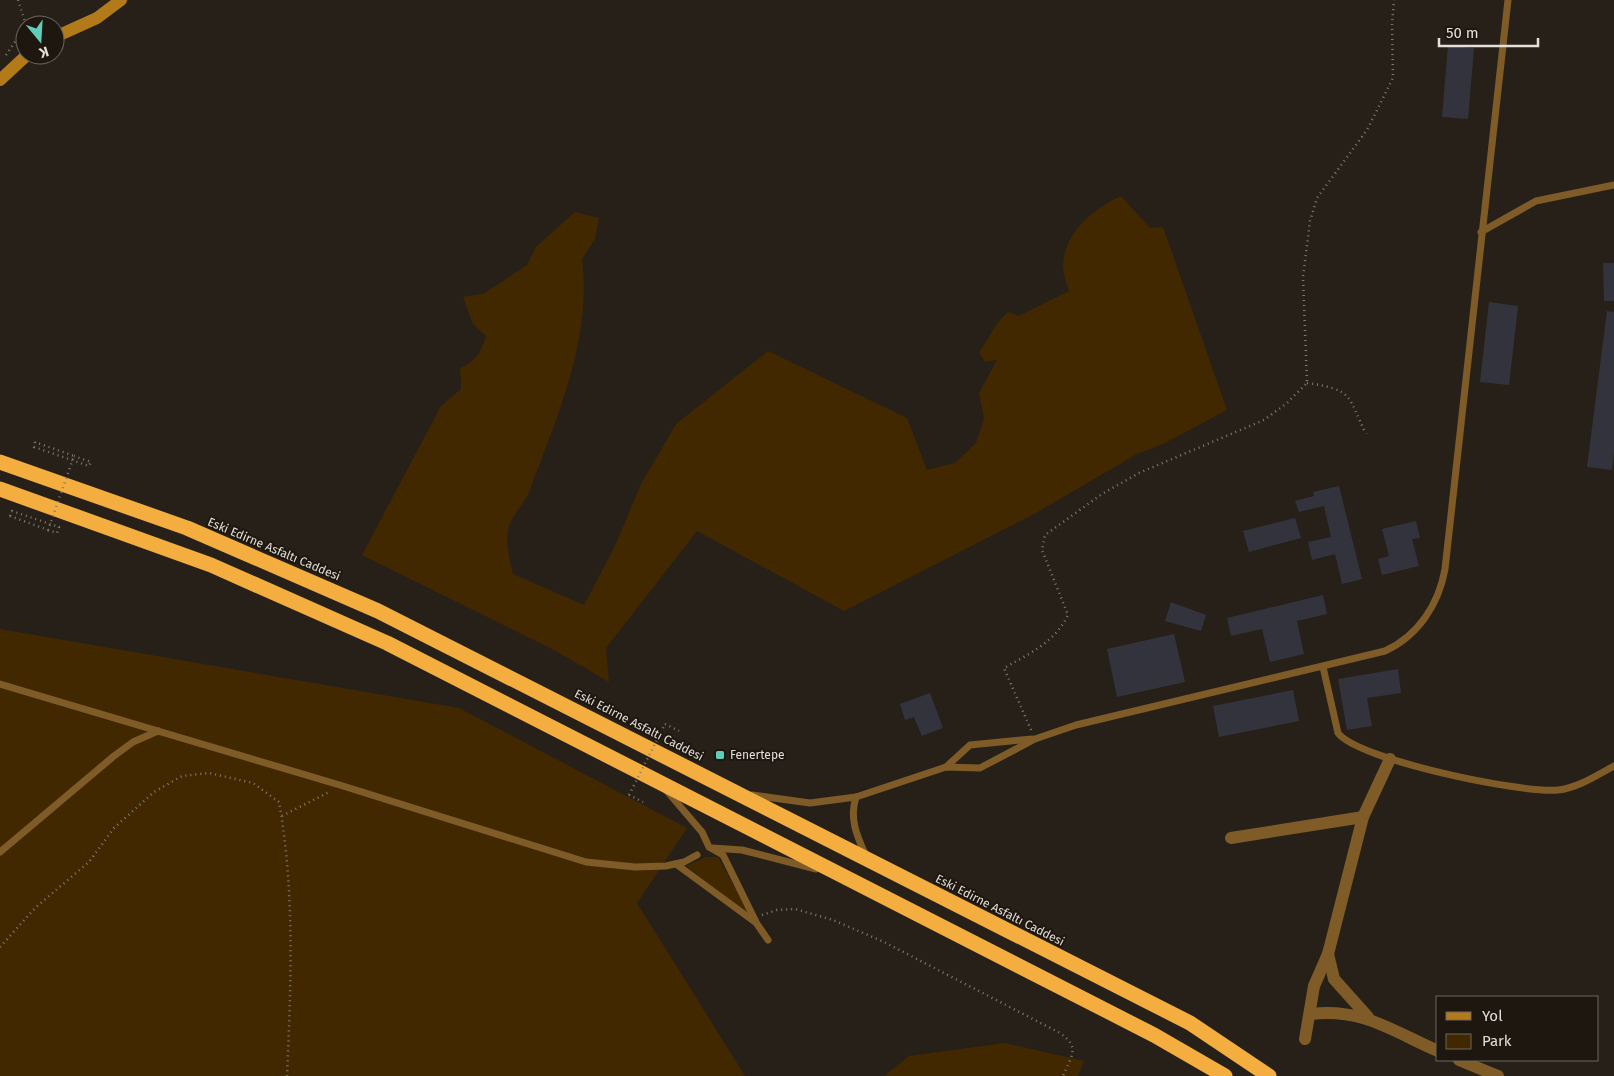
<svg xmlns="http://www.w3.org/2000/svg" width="1614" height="1076" viewBox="0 0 1614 1076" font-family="'Fira Sans',sans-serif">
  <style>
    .green { fill: #412801 }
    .building { fill: #32333d }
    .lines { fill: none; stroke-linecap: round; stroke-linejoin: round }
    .path { stroke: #807b74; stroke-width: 2.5; stroke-dasharray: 1 4; stroke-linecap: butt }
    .lane { stroke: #7e5b27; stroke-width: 7 }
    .street { stroke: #7e5b27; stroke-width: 12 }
    .secondary { stroke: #b37a1a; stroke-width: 12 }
    .highway { stroke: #f4ae40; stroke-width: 15 }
    .path-bridge { stroke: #807b74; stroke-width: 2.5; stroke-dasharray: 1 4; stroke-linecap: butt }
    .poi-dot { fill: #5eceb8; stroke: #1d170f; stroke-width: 2 }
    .labels { text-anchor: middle; stroke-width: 4; stroke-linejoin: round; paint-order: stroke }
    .street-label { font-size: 12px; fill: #e3dfd9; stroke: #1d170f }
    .poi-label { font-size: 12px; fill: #e3dfd9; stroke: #1d170f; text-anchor: start }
  </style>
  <rect width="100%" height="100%" fill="#272018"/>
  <g class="green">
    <path d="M1121 196 1150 228 1163 227 1227 410 1163 444 1137 454 1036 513 844 611 697 531 606 648 609 682 556 651 362 555 441 406 461 389 460 368C476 362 481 351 486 336L473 324 463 297 485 293 527 265 536 247 575 212 599 218 595 239 582 259C592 339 557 417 530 490 525 503 511 516 508 529 505 544 510 560 513 574L584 605 615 546 641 484 676 424 768 351 907 418 927 470 955 463 976 443 984 419 979 393 997 360 985 362 979 352C990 338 995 322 1008 312L1019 316 1069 291C1067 283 1062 272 1063 264 1066 231 1093 209 1121 196Z"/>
    <path d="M0 629 459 708 687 828 637 903 745 1076H0Z"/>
    <path d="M706 857H718L750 915 686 866Z"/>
    <path d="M1005 1043 1084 1061 1078 1076H884L909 1056Z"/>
  </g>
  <g class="building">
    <path d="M1448 46 1474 48 1468 119 1442 117Z"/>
    <path d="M1603 263H1614V301H1604Z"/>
    <path d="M1489 302 1518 306 1509 385 1480 382Z"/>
    <path d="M1607 311 1614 312V453L1612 470 1587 467Z"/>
    <path d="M1339 486 1362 579 1342 584 1335 554 1312 560 1308 542 1331 537 1324 506 1299 512 1295 501 1314 496 1313 492Z"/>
    <path d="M1295 518 1301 538 1249 552 1243 531Z"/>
    <path d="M1416 521 1420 538 1412 539 1419 566 1382 575 1378 559 1389 556 1382 529Z"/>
    <path d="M1323 595 1327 614 1297 621 1304 654 1270 662 1262 629 1231 636 1227 618Z"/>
    <path d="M1171 602 1206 615 1201 631 1165 621Z"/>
    <path d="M1174 634 1185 682 1117 697 1107 649Z"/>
    <path d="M1398 669 1401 693 1367 698 1372 726 1347 730 1338 679Z"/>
    <path d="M1293 690 1299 721 1219 737 1213 706Z"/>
    <path d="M930 693 943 728 922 736 914 717 905 720 900 704Z"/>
  </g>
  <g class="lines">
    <g class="path">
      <path d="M18 0 26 25"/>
      <path d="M6 55 25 27"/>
      <path d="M1307 383C1355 390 1347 396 1366 434"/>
      <path d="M35 442 34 447 89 466 91 462 74 456"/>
      <path d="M10 516 12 511 59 527 57 533 48 530"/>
      <path d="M665 724 679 731"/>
      <path d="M1031 730 1004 668C1029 654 1055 642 1068 615L1042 550 1045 535 1102 494 1139 473 1264 420 1287 403 1307 383 1303 277 1310 221 1317 198 1367 130 1393 78 1392 25 1394 0"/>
      <path d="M629 795 643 802"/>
      <path d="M282 816 329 792"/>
      <path d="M762 915 777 910 795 909 833 920 884 942 1060 1033C1081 1048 1071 1056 1063 1076"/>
      <path d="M0 947 36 907 89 862 114 828 154 792 182 776 209 773 253 783 279 802C295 891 291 986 287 1076"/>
    </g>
    <g class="lane">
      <path d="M1481 232 1536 201 1614 185"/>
      <path d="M1323 667 1338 733C1358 760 1524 794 1558 790 1578 788 1597 775 1614 766"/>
      <path d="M0 684 343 786 586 862 635 867 666 866 684 862 697 855"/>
      <path d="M946 767 970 745 1032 739"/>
      <path d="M666 790 702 832 709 847 723 855 757 924 768 940"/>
      <path d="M752 795 810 803 856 797 946 767 980 768 1035 739 1076 725 1385 651C1418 636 1439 604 1445 569L1508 0"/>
      <path d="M856 797C849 819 857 836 866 856"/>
      <path d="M712 848 742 850 816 869"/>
      <path d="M0 852 114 756 133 742 158 731"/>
      <path d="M676 864 755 922"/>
    </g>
    <g class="street">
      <path d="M1231 838 1363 817"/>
      <path d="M1328 954 1334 979 1368 1017"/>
      <path d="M1311 1014C1363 1008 1392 1031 1438 1051"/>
      <path d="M1305 1039 1314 986 1328 954 1363 817 1390 759"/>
      <path d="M1459 1060 1498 1076"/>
    </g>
    <g class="secondary">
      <path d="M55 37 97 18 121 0"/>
      <path d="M0 80 27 55"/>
    </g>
    <g class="highway">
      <path d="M0 462 187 528 378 611 1190 1023 1269 1076"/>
      <path d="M0 489 211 565 387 643 1154 1035 1225 1076"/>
    </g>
    <g class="path-bridge">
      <path d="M10 516 48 530 74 456 35 442"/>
      <path d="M629 795 665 724"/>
    </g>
  </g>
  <rect class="poi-dot" x="715" y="750" width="10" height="10" rx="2.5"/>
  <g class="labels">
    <g class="street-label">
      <text transform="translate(274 549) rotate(23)" y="4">Eski Edirne Asfaltı Caddesi</text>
      <text transform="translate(639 725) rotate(27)" y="4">Eski Edirne Asfaltı Caddesi</text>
      <text transform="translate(1000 910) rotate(27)" y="4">Eski Edirne Asfaltı Caddesi</text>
    </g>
    <g class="poi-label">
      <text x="730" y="759">Fenertepe</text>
    </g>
  </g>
  <rect x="1436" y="996" width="162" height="65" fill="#1d170f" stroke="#6c6760"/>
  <rect x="1446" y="1012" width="25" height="8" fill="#b37a1a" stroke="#6c6760"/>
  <text x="1482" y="1021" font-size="15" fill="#e3dfd9">Yol</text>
  <rect x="1446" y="1034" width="25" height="15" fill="#412801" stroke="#6c6760"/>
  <text x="1482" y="1046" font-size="15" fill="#e3dfd9">Park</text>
  <g transform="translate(40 40) rotate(162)"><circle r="24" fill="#1d170f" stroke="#6c6760"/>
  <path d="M0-4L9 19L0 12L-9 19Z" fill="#5eceb8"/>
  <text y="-8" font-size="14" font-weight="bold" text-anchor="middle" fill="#e3dfd9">K</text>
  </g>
  <path d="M1439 38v8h99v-8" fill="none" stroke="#e3dfd9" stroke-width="2.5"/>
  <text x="1446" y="38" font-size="15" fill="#e3dfd9" stroke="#1d170f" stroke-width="4" paint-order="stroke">50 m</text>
</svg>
